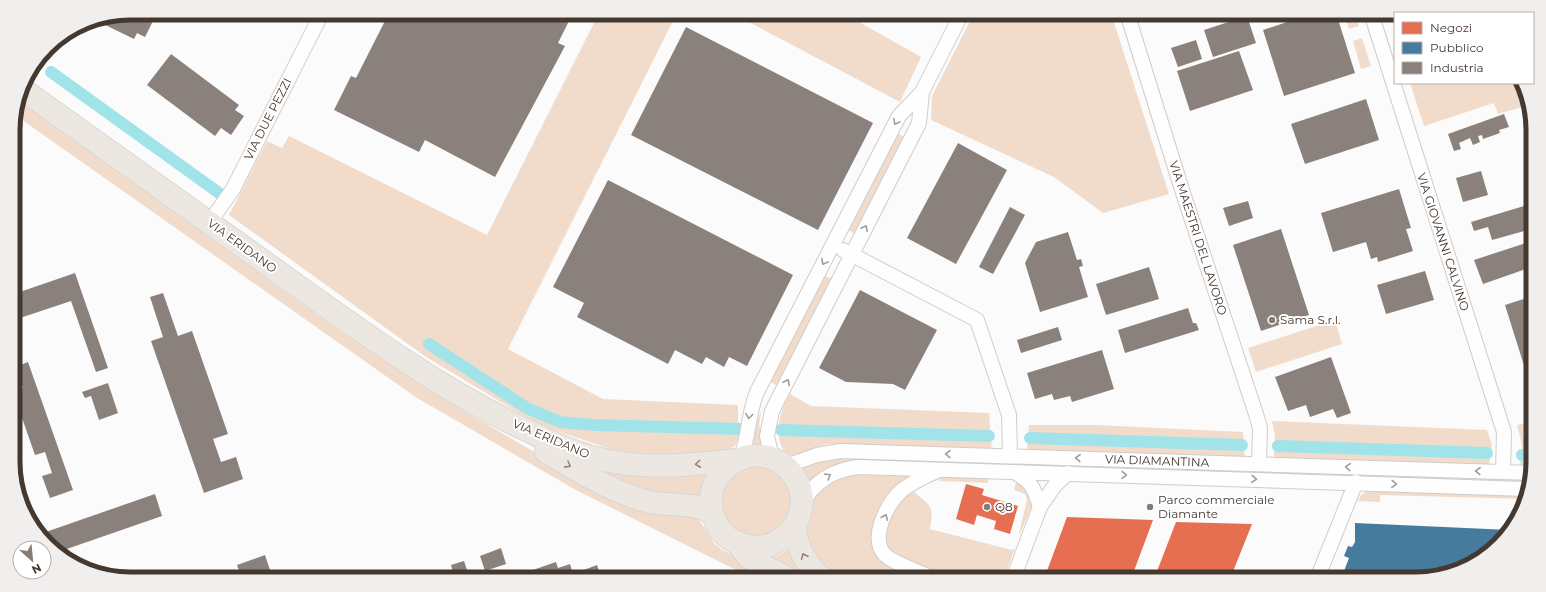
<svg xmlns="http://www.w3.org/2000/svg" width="1546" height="592" viewBox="0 0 1546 592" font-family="Montserrat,sans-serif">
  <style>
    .green { fill: #f1dccc }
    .shops { fill: #e76f51 }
    .public { fill: #457b9d }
    .industry { fill: #8a817c }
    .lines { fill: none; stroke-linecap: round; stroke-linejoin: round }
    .canal { stroke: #a0e4ea; stroke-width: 12 }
    .street-casing { stroke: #d1ccc7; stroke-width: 16 }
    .primary-casing { stroke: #d8d6d4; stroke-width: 24 }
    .street { stroke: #fefefe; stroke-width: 14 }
    .primary { stroke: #ede7e2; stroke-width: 22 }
    .oneway { stroke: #a29b96 }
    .oneway2 { stroke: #918780 }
    .poi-dot { fill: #857c76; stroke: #fff; stroke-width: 1.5 }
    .labels { text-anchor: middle; stroke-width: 4; stroke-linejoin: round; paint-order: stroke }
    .street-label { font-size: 12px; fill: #45382f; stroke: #fff }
    .poi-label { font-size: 12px; fill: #45382f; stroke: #fff; text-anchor: start }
    .rim { fill: none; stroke: #45382f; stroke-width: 5 }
  </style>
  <rect width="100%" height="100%" fill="#fbfbfb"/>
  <g class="green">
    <path d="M599 13H677L508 349 603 399 738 405V439L735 446 722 452 693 457 628 455 539 425 426 357 229 215 267 141 282 148 289 136 487 235Z"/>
    <path d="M732 13H855L852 18 921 57 900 102Z"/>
    <path d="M974 13H1111L1169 194 1103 213 1054 177 931 120 932 96Z"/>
    <path d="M1344 13H1354L1359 26 1349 29Z"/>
    <path d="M1362 38 1371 66 1361 69 1353 41Z"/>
    <path d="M1410 83H1514L1522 107 1498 114 1494 103 1424 126Z"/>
    <path d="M19 101 340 331 394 367 447 401 538 454 698 518 714 543 721 549 781 579H754L576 490 417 398 15 115Z"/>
    <path d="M895 132 908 139 858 235 845 229Z"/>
    <path d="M821 274 836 281 781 388 767 380Z"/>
    <path d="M1335 320 1342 344 1256 372 1248 348Z"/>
    <path d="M790 394 811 406 989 413 992 450 827 444 796 455H787C772 438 779 412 790 394Z"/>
    <path d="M762 409 759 424 764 449 750 448 755 426Z"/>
    <path d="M1272 421 1487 430 1492 445 1489 465 1274 458 1275 435Z"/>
    <path d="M1533 421 1532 466 1520 465 1522 445 1517 425Z"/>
    <path d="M1029 425H1096L1243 432 1245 458 1027 451Z"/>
    <path d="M845 457 1530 478 1529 483 846 462 829 467 807 484 800 470 818 461Z"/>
    <path d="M758 460 793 480 794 520 762 543 726 529 717 490 723 478Z"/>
    <path d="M723 464 703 500 660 497 594 471 598 465Z"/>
    <path d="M857 475 910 476 911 481 875 539 924 579H836L827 574 804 536C811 499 816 481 857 475Z"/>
    <path d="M940 476 988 478V483L939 481Z"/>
    <path d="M1017 478 1034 501 1020 534H1019L1027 499 1025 494 1014 490Z"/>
    <path d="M1370 489 1528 494 1527 499 1380 495V502L1358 501 1361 495Z"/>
    <path d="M914 492C931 506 934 506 930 529L1012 550 1015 548 1004 579H946L893 554C876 539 894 514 902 497Z"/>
    <path d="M793 546 813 579H802L765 559 779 555Z"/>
  </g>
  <g class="shops">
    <path d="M966 484 984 489 982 495 1018 506 1010 534 994 529 996 521 977 515 974 525 956 519Z"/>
    <path d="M1067 517 1153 520 1131 579H1044Z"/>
    <path d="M1176 522 1252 524 1230 579H1154Z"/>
  </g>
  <path class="public" d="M1355 523 1510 530 1487 555 1454 573 1423 579H1341L1349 558 1344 556 1348 546 1352 547 1355 542Z"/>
  <g class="industry">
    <path d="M130 13H157L145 37 137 33 134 39 95 20Z"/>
    <path d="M389 13H573L558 43 565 46 495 177 425 140 419 152 334 110 351 76 356 78Z"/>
    <path d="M1151 13H1182L1154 22Z"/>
    <path d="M1314 13H1336L1355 73 1284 96 1263 30Z"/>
    <path d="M1247 16 1256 43 1213 57 1204 30Z"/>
    <path d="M686 27 873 123 818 230 631 135Z"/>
    <path d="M1196 40 1202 59 1178 67 1171 48Z"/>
    <path d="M1239 51 1253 90 1190 111 1177 71Z"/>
    <path d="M171 54 239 105 235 110 244 116 231 135 221 128 215 136 147 85Z"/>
    <path d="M1366 99 1379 140 1305 164 1291 124Z"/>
    <path d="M1504 114 1509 127 1499 130 1500 133 1483 139 1482 135 1478 136 1480 142 1473 145 1470 138 1459 143 1461 149 1454 151 1448 134Z"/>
    <path d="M958 143 1007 170 956 264 907 238Z"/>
    <path d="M1481 171 1488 195 1463 202 1456 178Z"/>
    <path d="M608 180 793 275 747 366 729 357 724 367 706 357 702 364 675 350 668 364 577 317 584 303 553 287Z"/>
    <path d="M1399 189 1411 228 1406 229 1413 251 1378 262 1377 257 1371 259 1366 242 1333 252 1321 213Z"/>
    <path d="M1248 201 1253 218 1229 226 1223 208Z"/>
    <path d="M1524 206 1531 229 1492 240 1488 227 1474 231 1471 222Z"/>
    <path d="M1010 207 1025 215 993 274 979 267Z"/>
    <path d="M1281 229 1309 315 1261 331 1233 245Z"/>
    <path d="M1068 232 1077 260 1081 259 1083 266 1079 267 1088 297 1040 312 1025 263 1036 242Z"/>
    <path d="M1532 241V267L1483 284 1474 260Z"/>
    <path d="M1149 267 1159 299 1106 315 1096 284Z"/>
    <path d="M1425 271 1434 300 1386 314 1377 285Z"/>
    <path d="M75 273 108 368 96 372 71 301 14 320V294Z"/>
    <path d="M860 290 937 330 905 390 893 384 846 382 819 368Z"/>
    <path d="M163 293 178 336 192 331 228 434 213 439 221 462 236 457 243 479 204 493 151 341 163 337 150 297Z"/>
    <path d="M1533 296V391H1532L1505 305Z"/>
    <path d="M1188 308 1193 323H1196L1199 330 1125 353 1118 330Z"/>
    <path d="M1058 327 1062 340 1021 353 1017 340Z"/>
    <path d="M1102 350 1114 389 1072 402 1070 396 1054 400 1052 394 1035 399 1027 373Z"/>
    <path d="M1331 357 1351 413 1337 418 1333 409 1310 417 1306 405 1288 411 1275 377Z"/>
    <path d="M28 362 73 490 50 498 42 476 52 473 45 452 35 455 15 398V391L23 388 19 379 15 380V367Z"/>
    <path d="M108 383 118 413 99 420 91 396 85 398 82 392Z"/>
    <path d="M155 494 162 516 61 551 41 536 40 534Z"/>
    <path d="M501 548 506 564 485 571 480 556Z"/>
    <path d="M265 555 273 579H262L261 574 242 579 237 565Z"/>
    <path d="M464 561 470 579H455L451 565Z"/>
    <path d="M556 562 558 568 570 564 573 574 597 565 602 579H530L527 572Z"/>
  </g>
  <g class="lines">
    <g class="canal">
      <path d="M51 72 219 193"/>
      <path d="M429 344 527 408 560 422 594 425 741 429"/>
      <path d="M781 430 989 436"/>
      <path d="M1030 438 1242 445"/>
      <path d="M1278 446 1487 453"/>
      <path d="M1522 455H1533"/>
    </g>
    <g class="street-casing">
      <g id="street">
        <path d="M1127 13 1183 193 1256 414 1260 428 1259 464"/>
        <path d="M1371 13 1504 432 1503 472"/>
        <path d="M209 223 233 189 322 13"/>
        <path d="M843 250 977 320 1009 415 1010 456"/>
        <path d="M741 458C749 437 748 413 757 392L899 116 922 92 962 13"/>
        <path d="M772 458 767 436 772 411 919 123 922 92"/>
        <path d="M786 466 817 455 841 451 1531 473"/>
        <path d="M1014 472C1032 482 1034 488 1040 507"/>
        <path d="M802 504C814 481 833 470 858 467L1529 489"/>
        <path d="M935 579C924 574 893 563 885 555 869 538 887 504 901 491 912 482 926 476 939 470"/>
        <path d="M1013 579 1040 507 1055 485 1068 473"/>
        <path d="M1317 579 1356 482"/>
      </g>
    </g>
    <g class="primary-casing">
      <g id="primary">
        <path d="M22 89C112 154 202 218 292 282 363 333 434 384 512 423 541 437 570 452 600 459 646 470 690 465 736 460"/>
        <path d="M546 452C577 470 610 491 646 501 667 507 692 501 712 513"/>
        <path d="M795 526C789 533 784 538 776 542 757 553 726 544 716 523 692 471 760 429 794 476 802 487 804 504 799 516 798 520 795 524 795 527 796 548 808 567 823 579"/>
        <path d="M737 543 749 558 789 579"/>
      </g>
    </g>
    <use href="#street" class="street"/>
    <use href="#primary" class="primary"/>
  </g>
  <defs><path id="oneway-chevron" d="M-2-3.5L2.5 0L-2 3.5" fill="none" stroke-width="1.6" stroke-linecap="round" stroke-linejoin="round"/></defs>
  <g class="oneway">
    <use href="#oneway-chevron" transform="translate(896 122) rotate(118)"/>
    <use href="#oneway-chevron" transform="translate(865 228) rotate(-63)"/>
    <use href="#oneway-chevron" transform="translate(824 262) rotate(118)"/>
    <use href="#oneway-chevron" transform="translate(787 382) rotate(-63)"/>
    <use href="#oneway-chevron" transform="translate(749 416) rotate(98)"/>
    <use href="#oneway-chevron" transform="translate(948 454) rotate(-178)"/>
    <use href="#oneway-chevron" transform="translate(1078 458) rotate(-178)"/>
    <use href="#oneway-chevron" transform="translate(1348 467) rotate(-178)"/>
    <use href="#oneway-chevron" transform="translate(1478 471) rotate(-178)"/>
    <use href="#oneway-chevron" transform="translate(1124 475) rotate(2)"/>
    <use href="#oneway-chevron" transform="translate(828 476) rotate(-31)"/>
    <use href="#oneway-chevron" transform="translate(1254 479) rotate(2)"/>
    <use href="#oneway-chevron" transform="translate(1394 484) rotate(2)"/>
    <use href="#oneway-chevron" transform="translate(885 517) rotate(-67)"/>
  </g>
  <g class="oneway2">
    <use href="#oneway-chevron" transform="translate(698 464) rotate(174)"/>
    <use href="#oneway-chevron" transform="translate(568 465) rotate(29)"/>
    <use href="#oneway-chevron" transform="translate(804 556) rotate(-113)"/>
  </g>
  <g class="poi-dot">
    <circle cx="1272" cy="320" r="4"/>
    <circle cx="987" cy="507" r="4"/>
    <circle cx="1150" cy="507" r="4"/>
  </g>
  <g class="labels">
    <g class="street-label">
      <text transform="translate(268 119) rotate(-63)" y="4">VIA DUE PEZZI</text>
      <text transform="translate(1198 238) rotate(72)" y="4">VIA MAESTRI DEL LAVORO</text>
      <text transform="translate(1443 242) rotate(72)" y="4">VIA GIOVANNI CALVINO</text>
      <text transform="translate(242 246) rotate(36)" y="4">VIA ERIDANO</text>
      <text transform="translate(551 439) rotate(23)" y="4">VIA ERIDANO</text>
      <text transform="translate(1157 461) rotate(2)" y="4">VIA DIAMANTINA</text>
    </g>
    <g class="poi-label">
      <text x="1280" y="324">Sama S.r.l.</text>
      <text x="1158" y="504">Parco commerciale<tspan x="1158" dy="14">Diamante</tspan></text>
      <text x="995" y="511">Q8</text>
    </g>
  </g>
  <path d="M0 0H1546V592H0ZM130 20H1416A110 110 0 0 1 1526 130V462A110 110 0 0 1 1416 572H130A110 110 0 0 1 20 462V130A110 110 0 0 1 130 20Z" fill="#f0efee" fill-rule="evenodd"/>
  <path class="rim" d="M130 20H1416A110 110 0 0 1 1526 130V462A110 110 0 0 1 1416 572H130A110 110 0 0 1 20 462V130A110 110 0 0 1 130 20Z"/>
  <rect x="1394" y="12" width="140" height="72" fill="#ffffff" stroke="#b5afac"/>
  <rect x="1402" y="22" width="20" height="12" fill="#e76f51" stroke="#b5afac"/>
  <text x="1430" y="32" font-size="12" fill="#45382f">Negozi</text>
  <rect x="1402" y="42" width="20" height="12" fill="#457b9d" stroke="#b5afac"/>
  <text x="1430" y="52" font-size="12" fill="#45382f">Pubblico</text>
  <rect x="1402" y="62" width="20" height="12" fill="#8a817c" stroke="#b5afac"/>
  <text x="1430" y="72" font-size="12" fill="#45382f">Industria</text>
  <g transform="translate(32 560) rotate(153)"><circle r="19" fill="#ffffff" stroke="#b5afac"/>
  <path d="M0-3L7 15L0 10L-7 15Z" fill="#857c76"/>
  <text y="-6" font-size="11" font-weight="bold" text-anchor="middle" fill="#45382f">N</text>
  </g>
</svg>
